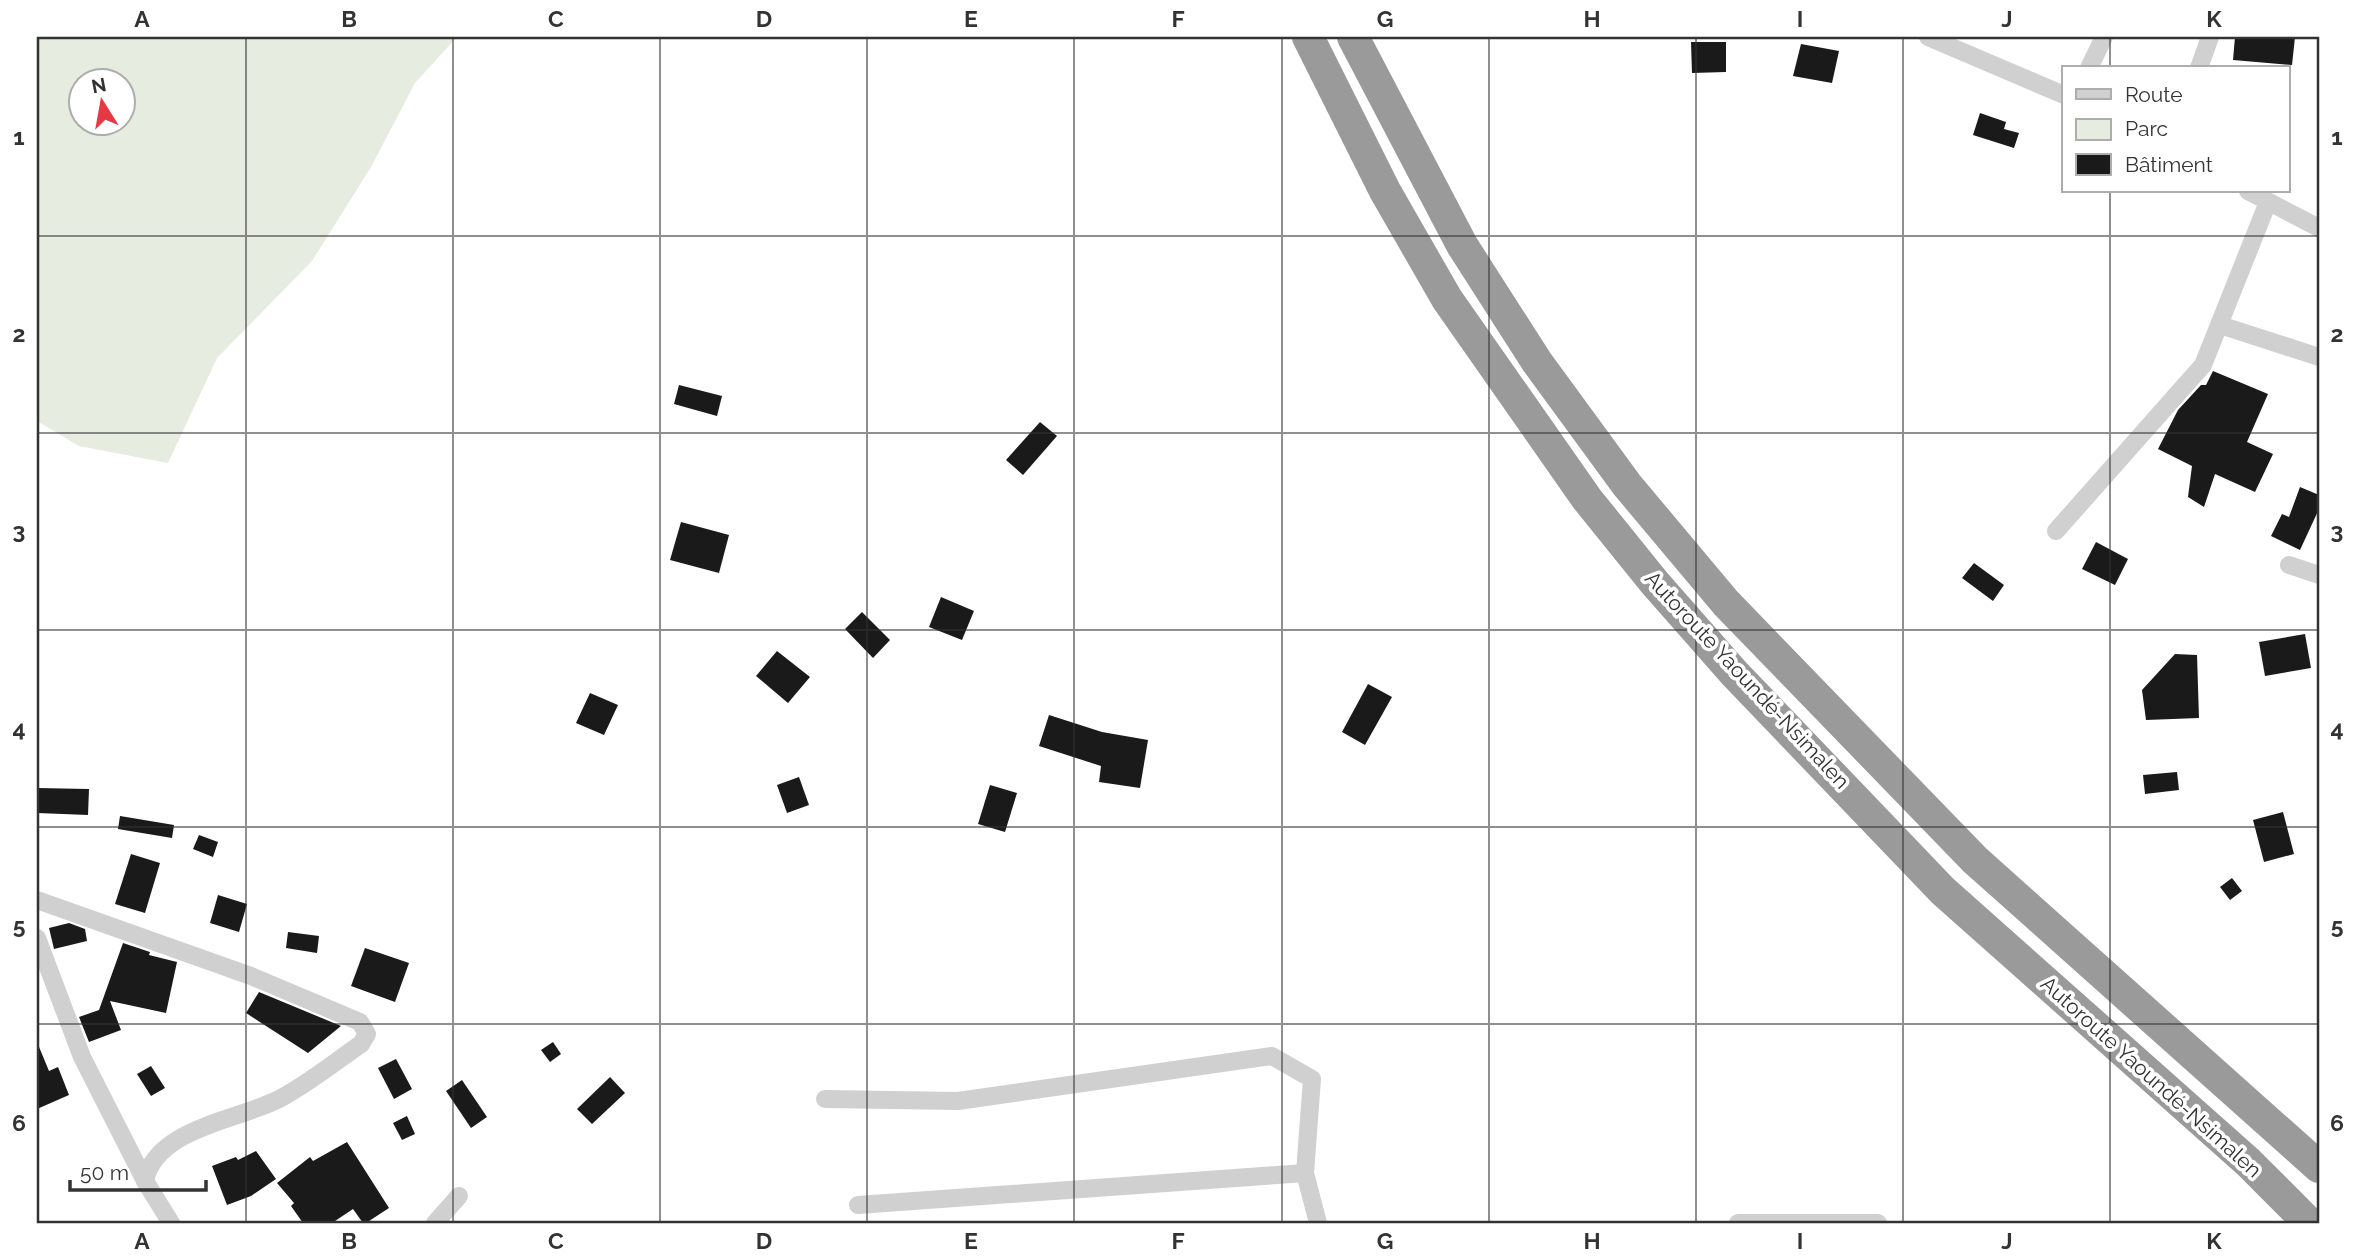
<svg xmlns="http://www.w3.org/2000/svg" width="2356" height="1260" viewBox="0 0 2356 1260" font-family="Raleway,sans-serif">
  <style>
    .green { fill: #e6ecdf; fill-rule: evenodd }
    .building { fill: #1a1a1a }
    .lines { fill: none; stroke-linecap: round; stroke-linejoin: round }
    .minor { stroke: #d0d0d0; stroke-width: 18 }
    .motorway { stroke: #9a9a9a; stroke-width: 32 }
    .grid { fill: none; stroke: #333; stroke-width: 2; stroke-opacity: 0.55 }
    .labels { text-anchor: middle; stroke-width: 7; stroke-linejoin: round; paint-order: stroke }
    .street-label { font-size: 21px; fill: #333; stroke: #fff }
    .neatline { fill: none; stroke: #333; stroke-width: 2.5 }
    .grid-label { font-size: 23px; text-anchor: middle; font-weight: bold; fill: #333 }
  </style>
  <rect width="100%" height="100%" fill="#fff"/>
  <path class="green" d="M37 37H457L415 83 371 167 312 261 217 358 168 463 79 446 37 421ZM80 80H122V122H80Z"/>
  <g class="building">
    <path d="M2235 37H2295L2292 65 2233 60Z"/>
    <path d="M1691 42H1726V72L1692 73Z"/>
    <path d="M1801 44 1839 51 1832 83 1793 76Z"/>
    <path d="M1980 113 2006 122 2004 129 2019 133 2014 148 1973 135Z"/>
    <path d="M2213 371 2268 394 2247 442 2273 454 2255 492 2215 474 2204 507 2188 497 2192 466 2158 449 2178 410 2201 385H2206Z"/>
    <path d="M679 385 722 396 717 416 674 404Z"/>
    <path d="M1040 422 1057 436 1023 475 1006 460Z"/>
    <path d="M2300 487 2319 495V509L2300 550 2271 536 2282 514 2289 517Z"/>
    <path d="M681 522 729 535 719 573 670 560Z"/>
    <path d="M2096 542 2128 559 2115 585 2082 569Z"/>
    <path d="M1974 563 2004 585 1993 601 1962 578Z"/>
    <path d="M941 597 974 611 962 640 929 627Z"/>
    <path d="M862 612 890 640 873 658 845 629Z"/>
    <path d="M2305 634 2311 668 2265 676 2259 642Z"/>
    <path d="M777 651 810 677 788 703 756 676Z"/>
    <path d="M2175 654 2197 655 2199 718 2146 720 2142 690Z"/>
    <path d="M1368 684 1392 697 1365 745 1342 732Z"/>
    <path d="M590 693 618 705 604 735 576 723Z"/>
    <path d="M1049 715 1102 732 1148 740 1140 788 1099 782 1101 766 1039 746Z"/>
    <path d="M2177 772 2179 790 2145 794 2143 775Z"/>
    <path d="M799 777 809 805 787 813 777 785Z"/>
    <path d="M990 785 1017 793 1005 832 978 824Z"/>
    <path d="M37 788 89 789 88 815 37 813Z"/>
    <path d="M2283 812 2294 854 2264 862 2253 820Z"/>
    <path d="M120 816 174 825 172 838 118 829Z"/>
    <path d="M199 835 218 842 213 857 193 849Z"/>
    <path d="M131 854 160 863 145 913 115 904Z"/>
    <path d="M2232 878 2242 891 2230 900 2220 887Z"/>
    <path d="M218 895 247 904 239 932 210 923Z"/>
    <path d="M69 923 85 929 87 941 54 949 49 928Z"/>
    <path d="M288 932 319 936 317 953 286 948Z"/>
    <path d="M123 943 150 952 149 955 177 962 166 1013 110 1001 121 1030 89 1042 79 1017 99 1010Z"/>
    <path d="M365 948 409 963 395 1002 351 986Z"/>
    <path d="M259 992 341 1026 308 1053 246 1013Z"/>
    <path d="M37 1042 49 1071 58 1067 69 1095 37 1109Z"/>
    <path d="M553 1042 561 1054 550 1062 541 1050Z"/>
    <path d="M396 1059 412 1089 394 1099 378 1068Z"/>
    <path d="M151 1066 165 1088 151 1096 137 1074Z"/>
    <path d="M610 1077 625 1093 592 1124 577 1109Z"/>
    <path d="M462 1080 487 1117 471 1128 446 1091Z"/>
    <path d="M407 1116 415 1134 402 1140 393 1123Z"/>
    <path d="M347 1142 389 1208 366 1223H363L353 1209 332 1223H303L291 1206 294 1203 277 1183 310 1157 313 1161Z"/>
    <path d="M256 1151 276 1179 251 1196 227 1205 212 1166 236 1157 238 1160Z"/>
  </g>
  <g class="lines">
    <g class="minor">
      <path d="M1928 37 2064 95"/>
      <path d="M2089 68 2104 37"/>
      <path d="M2199 68 2210 37"/>
      <path d="M2248 191 2319 228"/>
      <path d="M2220 325 2319 357"/>
      <path d="M2056 531 2203 365 2268 202"/>
      <path d="M2289 565 2319 575"/>
      <path d="M37 900 251 976 360 1022 367 1034 361 1044C335 1062 309 1083 281 1098 241 1120 156 1127 145 1181"/>
      <path d="M37 938 82 1057 145 1181 171 1223"/>
      <path d="M825 1099 958 1101 1272 1056 1312 1079 1305 1173 1318 1223"/>
      <path d="M858 1205 1305 1173"/>
      <path d="M435 1223 459 1196"/>
      <path d="M1738 1223H1878"/>
    </g>
    <g class="motorway">
      <path d="M1308 37 1385 191 1447 299 1587 499 1654 582 1734 673 1943 891 2248 1162 2309 1223"/>
      <path d="M1353 37 1462 245 1537 362 1627 485 1726 603 1975 860 2319 1167"/>
    </g>
  </g>
  <path class="grid" d="M246 37V1223M453 37V1223M660 37V1223M867 37V1223M1074 37V1223M1282 37V1223M1489 37V1223M1696 37V1223M1903 37V1223M2110 37V68M2110 191V1223M37 236H2319M37 433H2319M37 630H2319M37 827H2319M37 1024H2319"/>
  <g class="labels">
    <g class="street-label">
      <text transform="translate(1747 680) rotate(47)" y="7">Autoroute Yaoundé-Nsimalen</text>
      <text transform="translate(2151 1077) rotate(42)" y="7">Autoroute Yaoundé-Nsimalen</text>
    </g>
  </g>
  <rect width="2356" height="1260" fill="none" stroke="#ffffff" stroke-width="77"/>
  <rect x="2062" y="66" width="228" height="126" fill="#ffffff" stroke="#adadad" stroke-width="2"/>
  <rect x="2076" y="89" width="35" height="10" fill="#d0d0d0" stroke="#adadad" stroke-width="2"/>
  <text x="2125" y="102" font-size="21" fill="#333333">Route</text>
  <rect x="2076" y="119" width="35" height="21" fill="#e6ecdf" stroke="#adadad" stroke-width="2"/>
  <text x="2125" y="136" font-size="21" fill="#333333">Parc</text>
  <rect x="2076" y="154" width="35" height="21" fill="#1a1a1a" stroke="#adadad" stroke-width="2"/>
  <text x="2125" y="172" font-size="21" fill="#333333">Bâtiment</text>
  <g transform="translate(102 102) rotate(349)"><circle r="33" fill="#ffffff" stroke="#adadad" stroke-width="2"/>
  <path d="M0-5L12 26L0 18L-12 26Z" fill="#e63946"/>
  <text y="-10" font-size="19" font-weight="bold" text-anchor="middle" fill="#333333">N</text>
  </g>
  <path d="M70 1180v10h136v-10" fill="none" stroke="#333333" stroke-width="3.5"/>
  <text x="80" y="1180" font-size="21" fill="#333333" stroke="#ffffff" stroke-width="5" paint-order="stroke">50 m</text>
  <rect x="38" y="38" width="2280" height="1184" class="neatline"/>
  <g class="grid-label">
    <text x="142" y="27">A</text>
    <text x="349" y="27">B</text>
    <text x="556" y="27">C</text>
    <text x="764" y="27">D</text>
    <text x="971" y="27">E</text>
    <text x="1178" y="27">F</text>
    <text x="1385" y="27">G</text>
    <text x="1592" y="27">H</text>
    <text x="1800" y="27">I</text>
    <text x="2007" y="27">J</text>
    <text x="2214" y="27">K</text>
    <text x="19" y="145">1</text>
    <text x="2337" y="145">1</text>
    <text x="19" y="342">2</text>
    <text x="2337" y="342">2</text>
    <text x="19" y="539">3</text>
    <text x="2337" y="539">3</text>
    <text x="19" y="737">4</text>
    <text x="2337" y="737">4</text>
    <text x="19" y="934">5</text>
    <text x="2337" y="934">5</text>
    <text x="19" y="1131">6</text>
    <text x="2337" y="1131">6</text>
    <text x="142" y="1249">A</text>
    <text x="349" y="1249">B</text>
    <text x="556" y="1249">C</text>
    <text x="764" y="1249">D</text>
    <text x="971" y="1249">E</text>
    <text x="1178" y="1249">F</text>
    <text x="1385" y="1249">G</text>
    <text x="1592" y="1249">H</text>
    <text x="1800" y="1249">I</text>
    <text x="2007" y="1249">J</text>
    <text x="2214" y="1249">K</text>
  </g>
</svg>
